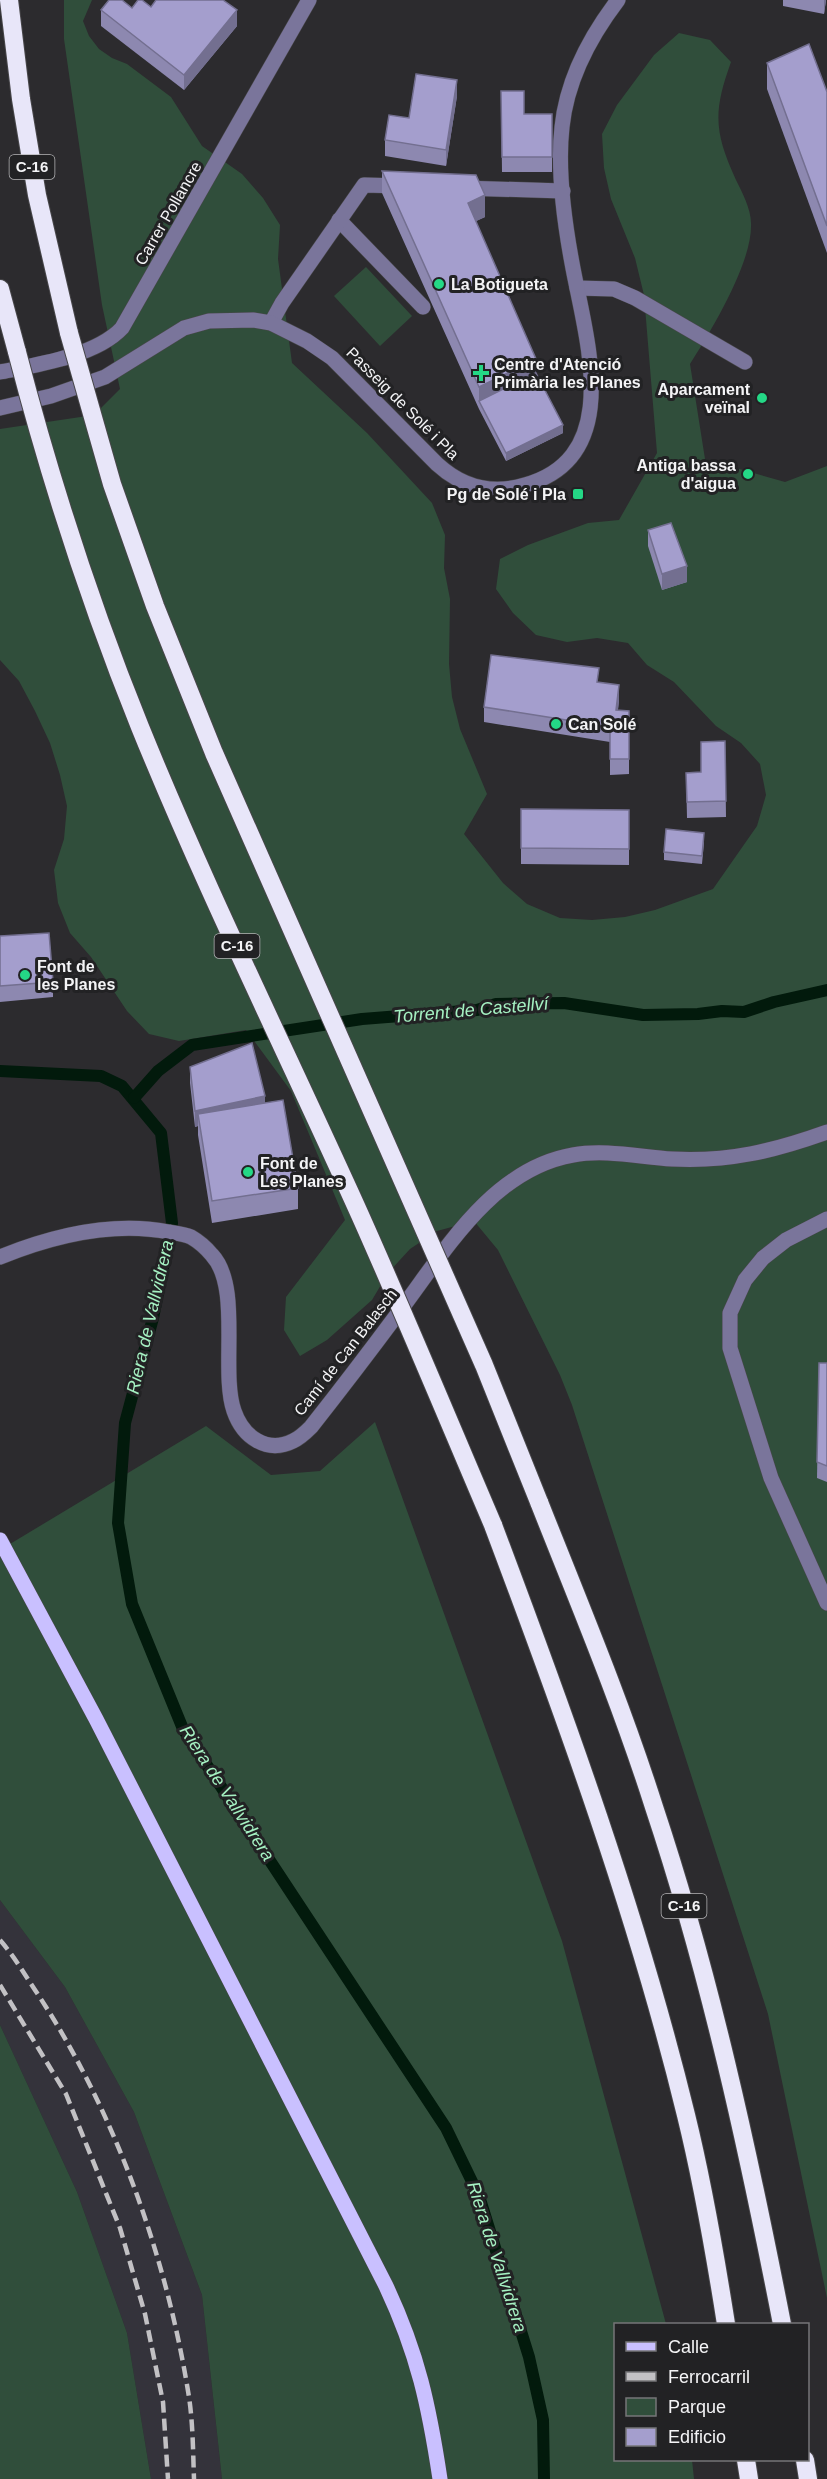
<svg xmlns="http://www.w3.org/2000/svg" width="827" height="2479" viewBox="0 0 827 2479" font-family="Arial,sans-serif">
  <style>
    .built { fill: #34333b }
    .green { fill: #304e3b }
    .lines { fill: none; stroke-linecap: round; stroke-linejoin: round }
    .stream { stroke: #021a0c; stroke-width: 12 }
    .minor-casing { stroke: #48474a; stroke-width: 16 }
    .major-casing { stroke: #48474a; stroke-width: 16 }
    .highway-casing { stroke: #48474a; stroke-width: 20 }
    .minor { stroke: #7a759b; stroke-width: 15 }
    .major { stroke: #c9c0ff; stroke-width: 15 }
    .highway { stroke: #e8e6f9; stroke-width: 18 }
    .rail { stroke: #c2c1c4; stroke-width: 4.5; stroke-dasharray: 12 6; stroke-linecap: butt }
    .highway-bridge-casing { stroke: #48474a; stroke-width: 20; stroke-linecap: butt }
    .highway-bridge { stroke: #e8e6f9; stroke-width: 18 }
    .wall { fill: #8d88b0 }
    .shaded-wall { fill: #736f90 }
    .building { fill: #a49ecd; stroke: #736f90; stroke-width: 1.5 }
    .poi-dot { fill: #24d886; stroke: #222224; stroke-width: 2 }
    .labels { text-anchor: middle; stroke-width: 6; stroke-linejoin: round; paint-order: stroke }
    .shield { fill: #222224; stroke: #b5b5b7; stroke-width: 1.5 }
    .shield-label { font-size: 15px; font-weight: bold; fill: #f4f4f6 }
    .street-label { font-size: 16px; fill: #f4f4f6; stroke: #222224 }
    .poi-label { font-size: 16px; font-weight: bold; fill: #f4f4f6; stroke: #222224; text-anchor: start }
    .water-label { font-size: 18px; font-style: italic; fill: #a5f1c2; stroke: #222224 }
  </style>
  <rect width="100%" height="100%" fill="#2c2b2e"/>
  <path class="built" d="M0 1900 65 1987 134 2112 202 2295 222 2479H151L127 2333 77 2192 0 2025Z"/>
  <g class="green">
    <path d="M64 0H92L83 21 89 36 99 49 112 58 127 64 171 97 202 146 242 174 263 198 280 225 278 259 292 363 367 433 432 503 445 535 444 568 450 599 449 664 452 697 460 729 487 794 464 834 503 883 527 904 560 918 592 920 625 917 655 910 713 889 757 826 766 795 760 764 741 743 716 726 674 682 647 665 628 643 597 638 567 642 536 635 513 613 496 589 500 559 528 545 588 523 619 520 657 453 644 295 635 258 611 199 604 168 602 134 617 105 654 55 679 33 710 40 731 62C713 112 714 132 736 180 742 192 751 209 751 223 753 262 711 331 690 364L705 459 785 482 827 466V2298L768 2014 572 1405 560 1375 498 1250 474 1221 437 1231 410 1249 388 1273 372 1300 327 1340 300 1356 284 1330 286 1297 345 1220 291 1091 246 1030 179 1041 149 1034 127 1011 91 957 70 933 58 903 54 870 64 839 67 806 60 775 50 743 35 711 19 681 0 660V429L94 415 120 389 102 305 64 39Z"/>
    <path d="M366 267 412 316 380 346 334 296Z"/>
    <path d="M375 1422 562 1941 666 2324H616V2460H692L694 2479H222L202 2295 134 2112 65 1987 0 1900V1550L206 1426 271 1475 320 1471Z"/>
    <path d="M0 2025 77 2192 127 2333 151 2479H0Z"/>
  </g>
  <g class="lines">
    <g class="stream">
      <path d="M0 1071 101 1076 122 1086 161 1133 172 1223 153 1318 125 1423 118 1523 132 1604 183 1729 446 2128 479 2196 529 2357 543 2420 544 2479"/>
      <path d="M134 1098 158 1071 192 1045 362 1019 477 1010 496 1004 564 1003 643 1015 698 1014 722 1011 744 1012 774 1002 827 990"/>
    </g>
    <g class="minor-casing">
      <g id="minor">
        <path d="M462 188 563 191"/>
        <path d="M339 220 423 307"/>
        <path d="M577 288 614 289 635 298 745 362"/>
        <path d="M271 323 282 303 364 185 402 186"/>
        <path d="M0 372C36 365 96 356 122 328L309 0"/>
        <path d="M0 408 51 396 105 377 184 328 209 321 253 320 271 323 307 341 332 358 437 464C462 487 492 495 525 485 626 457 585 336 572 263 564 220 557 171 562 127 567 79 589 38 618 0"/>
        <path d="M827 1219 786 1240 763 1258 745 1280 730 1313V1348L771 1478 827 1603"/>
        <path d="M0 1257C52 1236 113 1221 169 1232 176 1233 185 1234 191 1237 198 1241 207 1249 212 1255 242 1287 220 1371 234 1411 243 1437 267 1454 293 1441 300 1438 306 1432 311 1427 341 1389 370 1351 399 1312 445 1251 492 1169 573 1155 605 1149 640 1157 672 1159 729 1162 774 1151 827 1132"/>
      </g>
    </g>
    <g class="major-casing">
      <path id="major" d="M0 1540 96 1719 386 2286C418 2354 429 2406 440 2479"/>
    </g>
    <g class="highway-casing">
      <g id="highway">
        <path d="M9 0 21 99 37 195 69 333"/>
        <path d="M0 289 17 352"/>
        <path d="M539 1502C579 1603 621 1703 654 1807 710 1975 748 2150 782 2324"/>
        <path d="M493 1525C566 1719 637 1914 686 2115 703 2184 715 2254 726 2324"/>
        <path d="M746 2460 749 2479"/>
        <path d="M805 2460 808 2479"/>
      </g>
    </g>
    <use href="#minor" class="minor"/>
    <use href="#major" class="major"/>
    <use href="#highway" class="highway"/>
    <g class="rail">
      <path d="M0 1940C15 1957 26 1977 39 1996 116 2114 167 2258 189 2397 193 2424 193 2452 194 2479"/>
      <path d="M0 1985 66 2094 120 2228 145 2314 163 2402 168 2479"/>
    </g>
    <g class="highway-bridge-casing">
      <g id="highway-bridge">
        <path d="M69 333 112 484 155 606 214 753 484 1365 539 1502"/>
        <path d="M17 352C50 479 91 606 140 727 207 892 287 1053 360 1215 406 1318 449 1422 493 1525"/>
      </g>
    </g>
    <use href="#highway-bridge" class="highway-bridge"/>
  </g>
  <g class="wall">
    <path d="M783 0H826L824 14 783 6Z"/>
    <path d="M151 7 237 26 184 90 101 26V10Z"/>
    <path d="M767 63 827 92V253L767 89Z"/>
    <path d="M501 91 524 114H552V172H502Z"/>
    <path d="M457 96 446 166 385 156V140L409 118Z"/>
    <path d="M382 171 485 217 476 221 536 373 563 433 506 461 479 409 382 193Z"/>
    <path d="M648 530 687 582 662 590 648 546Z"/>
    <path d="M599 682 619 700 618 710 629 711V774L610 775V742L484 722V707Z"/>
    <path d="M725 741 726 817 687 818 686 773 701 772Z"/>
    <path d="M521 809 629 810V865L521 864Z"/>
    <path d="M704 842 702 864 664 860V852Z"/>
    <path d="M0 936 53 982V997L0 1002Z"/>
    <path d="M190 1067 265 1103 298 1188V1209L212 1223 198 1135V1126L195 1127 190 1083Z"/>
    <path d="M819 1363H827V1482L817 1478Z"/>
  </g>
  <g class="shaded-wall">
    <path d="M824 0H826L824 14Z"/>
    <path d="M237 10V26L184 90V75Z"/>
    <path d="M457 80V96L446 166V150Z"/>
    <path d="M485 195V217L468 225V203Z"/>
    <path d="M536 359V381L479 401V387Z"/>
    <path d="M563 425V433L506 461V453Z"/>
    <path d="M687 566V582L662 590V574Z"/>
    <path d="M619 685V700L616 726V710Z"/>
    <path d="M265 1096V1111L198 1114V1126L195 1127V1111Z"/>
  </g>
  <g class="building">
    <path d="M109 0H122L132 8 138 0H142L151 7 156 0H223L237 10 184 75 101 10Z"/>
    <path d="M809 44 827 92V226L767 63Z"/>
    <path d="M416 74 457 80 446 150 385 140 389 115 409 118Z"/>
    <path d="M501 91H524V114H552V157H502Z"/>
    <path d="M382 171 476 175 485 195 468 203 536 359 479 387Z"/>
    <path d="M536 373 563 425 506 453 479 401Z"/>
    <path d="M671 523 687 566 662 574 648 530Z"/>
    <path d="M491 655 599 668 597 682 619 685 616 710 629 711V759H610V727L484 707Z"/>
    <path d="M725 741 726 801 687 802 686 773 701 772V742Z"/>
    <path d="M521 809 629 810V849L521 848Z"/>
    <path d="M666 829 704 833 702 856 664 852Z"/>
    <path d="M49 933 53 982 0 986V936Z"/>
    <path d="M252 1043 265 1096 195 1111 190 1067Z"/>
    <path d="M283 1100 298 1188 212 1201 198 1114Z"/>
    <path d="M819 1363H827V1466L817 1462Z"/>
  </g>
  <g class="poi-dot">
    <circle cx="439" cy="284" r="6"/>
    <path d="M478 364h6v6h6v6h-6v6h-6v-6h-6v-6h6z"/>
    <circle cx="762" cy="398" r="6"/>
    <circle cx="748" cy="474" r="6"/>
    <rect x="572" y="488" width="12" height="12" rx="3"/>
    <circle cx="556" cy="724" r="6"/>
    <circle cx="25" cy="975" r="6"/>
    <circle cx="248" cy="1172" r="6"/>
  </g>
  <g class="labels">
    <g class="shield">
      <rect x="9.5" y="155" width="45" height="24" rx="4.5"/>
      <rect x="214.5" y="934" width="45" height="24" rx="4.5"/>
      <rect x="661.5" y="1894" width="45" height="24" rx="4.5"/>
    </g>
    <g class="shield-label">
      <text x="32" y="172">C-16</text>
      <text x="237" y="951">C-16</text>
      <text x="684" y="1911">C-16</text>
    </g>
    <g class="street-label">
      <text transform="translate(168 213) rotate(-60)" y="6">Carrer Pollancre</text>
      <text transform="translate(403 403) rotate(45)" y="6">Passeig de Solé i Pla</text>
      <text transform="translate(345 1352) rotate(-52)" y="6">Camí de Can Balasch</text>
    </g>
    <g class="poi-label">
      <text x="451" y="290">La Botigueta</text>
      <text x="494" y="370">Centre d'Atenció<tspan x="494" dy="18">Primària les Planes</tspan></text>
      <text x="750" y="395" text-anchor="end">Aparcament<tspan x="750" dy="18">veïnal</tspan></text>
      <text x="736" y="471" text-anchor="end">Antiga bassa<tspan x="736" dy="18">d'aigua</tspan></text>
      <text x="566" y="500" text-anchor="end">Pg de Solé i Pla</text>
      <text x="568" y="730">Can Solé</text>
      <text x="37" y="972">Font de<tspan x="37" dy="18">les Planes</tspan></text>
      <text x="260" y="1169">Font de<tspan x="260" dy="18">Les Planes</tspan></text>
    </g>
    <g class="water-label">
      <text transform="translate(471 1010) rotate(-5)" y="6">Torrent de Castellví</text>
      <text transform="translate(150 1317) rotate(-77)" y="6">Riera de Vallvidrera</text>
      <text transform="translate(227 1793) rotate(57)" y="6">Riera de Vallvidrera</text>
      <text transform="translate(497 2257) rotate(72)" y="6">Riera de Vallvidrera</text>
    </g>
  </g>
  <rect x="614" y="2323" width="195" height="138" fill="#222224" stroke="#767678" stroke-width="1.5"/>
  <rect x="626" y="2342" width="30" height="9" fill="#c9c0ff" stroke="#767678" stroke-width="1.5"/>
  <text x="668" y="2353" font-size="18" fill="#f4f4f6">Calle</text>
  <rect x="626" y="2372" width="30" height="9" fill="#c2c1c4" stroke="#767678" stroke-width="1.5"/>
  <text x="668" y="2383" font-size="18" fill="#f4f4f6">Ferrocarril</text>
  <rect x="626" y="2398" width="30" height="18" fill="#304e3b" stroke="#767678" stroke-width="1.5"/>
  <text x="668" y="2413" font-size="18" fill="#f4f4f6">Parque</text>
  <rect x="626" y="2428" width="30" height="18" fill="#a49ecd" stroke="#767678" stroke-width="1.5"/>
  <text x="668" y="2443" font-size="18" fill="#f4f4f6">Edificio</text>
</svg>
